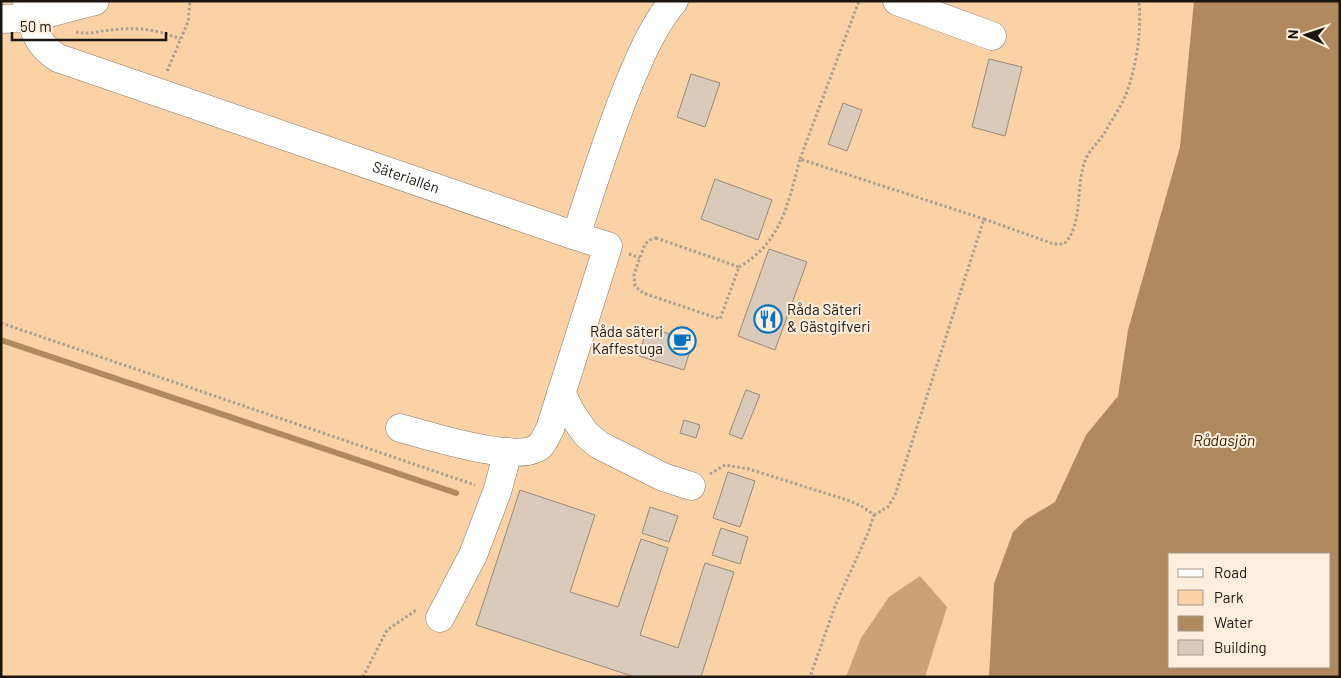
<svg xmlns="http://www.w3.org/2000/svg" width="1341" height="678" viewBox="0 0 1341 678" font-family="Barlow,sans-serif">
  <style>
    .green { fill: #fbd2a6; fill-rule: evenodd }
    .forest { fill: #caa276 }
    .water { fill: #b1895e; fill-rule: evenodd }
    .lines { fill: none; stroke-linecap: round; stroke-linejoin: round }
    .stream { stroke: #b1895e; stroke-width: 6 }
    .building { fill: #d9caba; stroke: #97897b }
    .minor-casing { stroke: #857769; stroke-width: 29 }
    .path { stroke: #aa9e92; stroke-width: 3; stroke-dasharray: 2.5 2.5; stroke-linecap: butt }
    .minor { stroke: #fff; stroke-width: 28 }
    .labels { text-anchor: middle; stroke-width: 4; stroke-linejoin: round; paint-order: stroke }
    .street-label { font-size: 15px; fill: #1c1611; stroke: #fdeede }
    .poi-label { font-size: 15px; fill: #1c1611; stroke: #fdeede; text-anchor: start }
    .water-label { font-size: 16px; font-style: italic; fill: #3e2200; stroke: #fdeede }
  </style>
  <rect width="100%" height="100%" fill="#fdeede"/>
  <path class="green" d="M1 1H1340V677H1ZM1170 554H1330V667H1170Z"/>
  <path class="forest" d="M920 576 947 607 925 677H846L861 638 889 597Z"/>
  <path class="water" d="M1194 1H1340V677H989L994 584 1013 532 1025 520 1055 502 1086 435 1118 396 1128 330 1180 147ZM1170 554H1330V667H1170Z"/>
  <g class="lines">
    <path class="stream" d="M1 340 456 493"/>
  </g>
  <g class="building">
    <path d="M989 59 1022 67 1005 136 972 127Z"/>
    <path d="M691 74 720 83 705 127 677 117Z"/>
    <path d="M843 103 862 110 847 151 828 144Z"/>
    <path d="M715 179 772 200 758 240 701 219Z"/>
    <path d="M769 249 807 262 775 350 738 336Z"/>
    <path d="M647 327 693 341 684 370 639 356Z"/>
    <path d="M746 390 760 395 742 439 729 434Z"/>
    <path d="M684 420 700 425 696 438 680 433Z"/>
    <path d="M728 472 755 481 740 527 713 518Z"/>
    <path d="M520 490 595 515 570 592 618 607 641 539 668 548 640 635 678 648 705 563 734 572 701 677H635L476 625Z"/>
    <path d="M650 507 678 516 669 542 642 533Z"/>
    <path d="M721 528 748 537 740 564 712 555Z"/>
  </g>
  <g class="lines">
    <g class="minor-casing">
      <g id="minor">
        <path id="s1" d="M27 1C32 26 36 45 58 58L576 236C593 184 609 132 630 81 642 53 654 24 674 1"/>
        <path d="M897 1 992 36"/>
        <path d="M1 19 30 18 95 1"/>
        <path d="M561 393 572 414 586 434 599 445 663 477 691 486"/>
        <path d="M400 428C427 435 518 465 540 446 544 442 547 434 550 429L608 246 576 236"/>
        <path d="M440 618 473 555 497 492 508 452"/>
      </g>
    </g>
    <g class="path">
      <path d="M76 32C87 35 100 31 111 30 136 27 157 29 180 39"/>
      <path d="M167 71 188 22 190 1"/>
      <path d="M800 159 859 1"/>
      <path d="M656 238 739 267 720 319 643 293 635 286 634 274 645 244 650 240Z"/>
      <path d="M629 254 640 258"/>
      <path d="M739 267C782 242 788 203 800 159L984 219"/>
      <path d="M1 323 475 485"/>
      <path d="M710 474 725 465 749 469 850 501 863 507 874 515 868 533 835 606 810 677"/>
      <path d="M874 515 888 507 895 495 984 219 1054 244H1064C1083 225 1076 188 1084 164 1087 152 1098 143 1105 132 1111 121 1119 110 1124 99 1136 71 1142 31 1139 1"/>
      <path d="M363 677 387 630 415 611 418 612"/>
    </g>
    <use href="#minor" class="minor"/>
  </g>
  <defs>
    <g id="restaurant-ring" transform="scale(1.4375)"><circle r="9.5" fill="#fdeede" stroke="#0873be" stroke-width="1.5"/><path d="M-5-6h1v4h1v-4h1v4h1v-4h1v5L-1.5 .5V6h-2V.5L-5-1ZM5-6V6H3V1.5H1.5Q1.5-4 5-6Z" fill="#0873be"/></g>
    <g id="cafe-ring" transform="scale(1.4375)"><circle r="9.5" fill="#fdeede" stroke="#0873be" stroke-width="1.5"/><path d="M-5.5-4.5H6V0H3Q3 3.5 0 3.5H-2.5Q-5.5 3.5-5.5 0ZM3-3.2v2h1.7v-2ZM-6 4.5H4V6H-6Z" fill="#0873be"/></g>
  </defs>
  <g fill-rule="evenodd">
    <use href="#restaurant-ring" x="768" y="319"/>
    <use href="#cafe-ring" x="682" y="341"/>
  </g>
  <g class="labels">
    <g class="street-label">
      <text dy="5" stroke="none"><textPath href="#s1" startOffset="435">Säteriallén</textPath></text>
    </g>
    <g class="poi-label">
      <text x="787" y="315">Råda Säteri<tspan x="787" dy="17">&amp; Gästgifveri</tspan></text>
      <text x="663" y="337" text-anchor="end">Råda säteri<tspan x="663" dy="17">Kaffestuga</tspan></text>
    </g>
    <g class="water-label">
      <text x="1224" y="446">Rådasjön</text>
    </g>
  </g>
  <rect width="1341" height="678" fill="none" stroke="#1c1611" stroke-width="5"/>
  <rect x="1168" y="553" width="162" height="115" fill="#fdeede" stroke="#a3988c"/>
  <rect x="1178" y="569" width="25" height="8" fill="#ffffff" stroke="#a3988c"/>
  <text x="1214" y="578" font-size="15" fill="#1c1611">Road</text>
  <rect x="1178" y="590" width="25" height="15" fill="#fbd2a6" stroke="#a3988c"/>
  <text x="1214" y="603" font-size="15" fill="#1c1611">Park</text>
  <rect x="1178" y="616" width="25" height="15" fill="#b1895e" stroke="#a3988c"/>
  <text x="1214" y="628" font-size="15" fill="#1c1611">Water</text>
  <rect x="1178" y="640" width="25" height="15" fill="#d9caba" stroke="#a3988c"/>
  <text x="1214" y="653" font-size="15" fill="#1c1611">Building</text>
  <g transform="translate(1306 35) rotate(273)" stroke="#fdeede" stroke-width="4" paint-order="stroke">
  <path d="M0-4L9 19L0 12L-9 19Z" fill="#1c1611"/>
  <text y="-8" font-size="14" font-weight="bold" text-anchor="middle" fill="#1c1611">N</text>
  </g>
  <path d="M12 32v8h154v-8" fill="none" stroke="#1c1611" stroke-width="2.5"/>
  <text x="20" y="32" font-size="15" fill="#1c1611" stroke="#fdeede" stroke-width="4" paint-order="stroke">50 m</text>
</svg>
